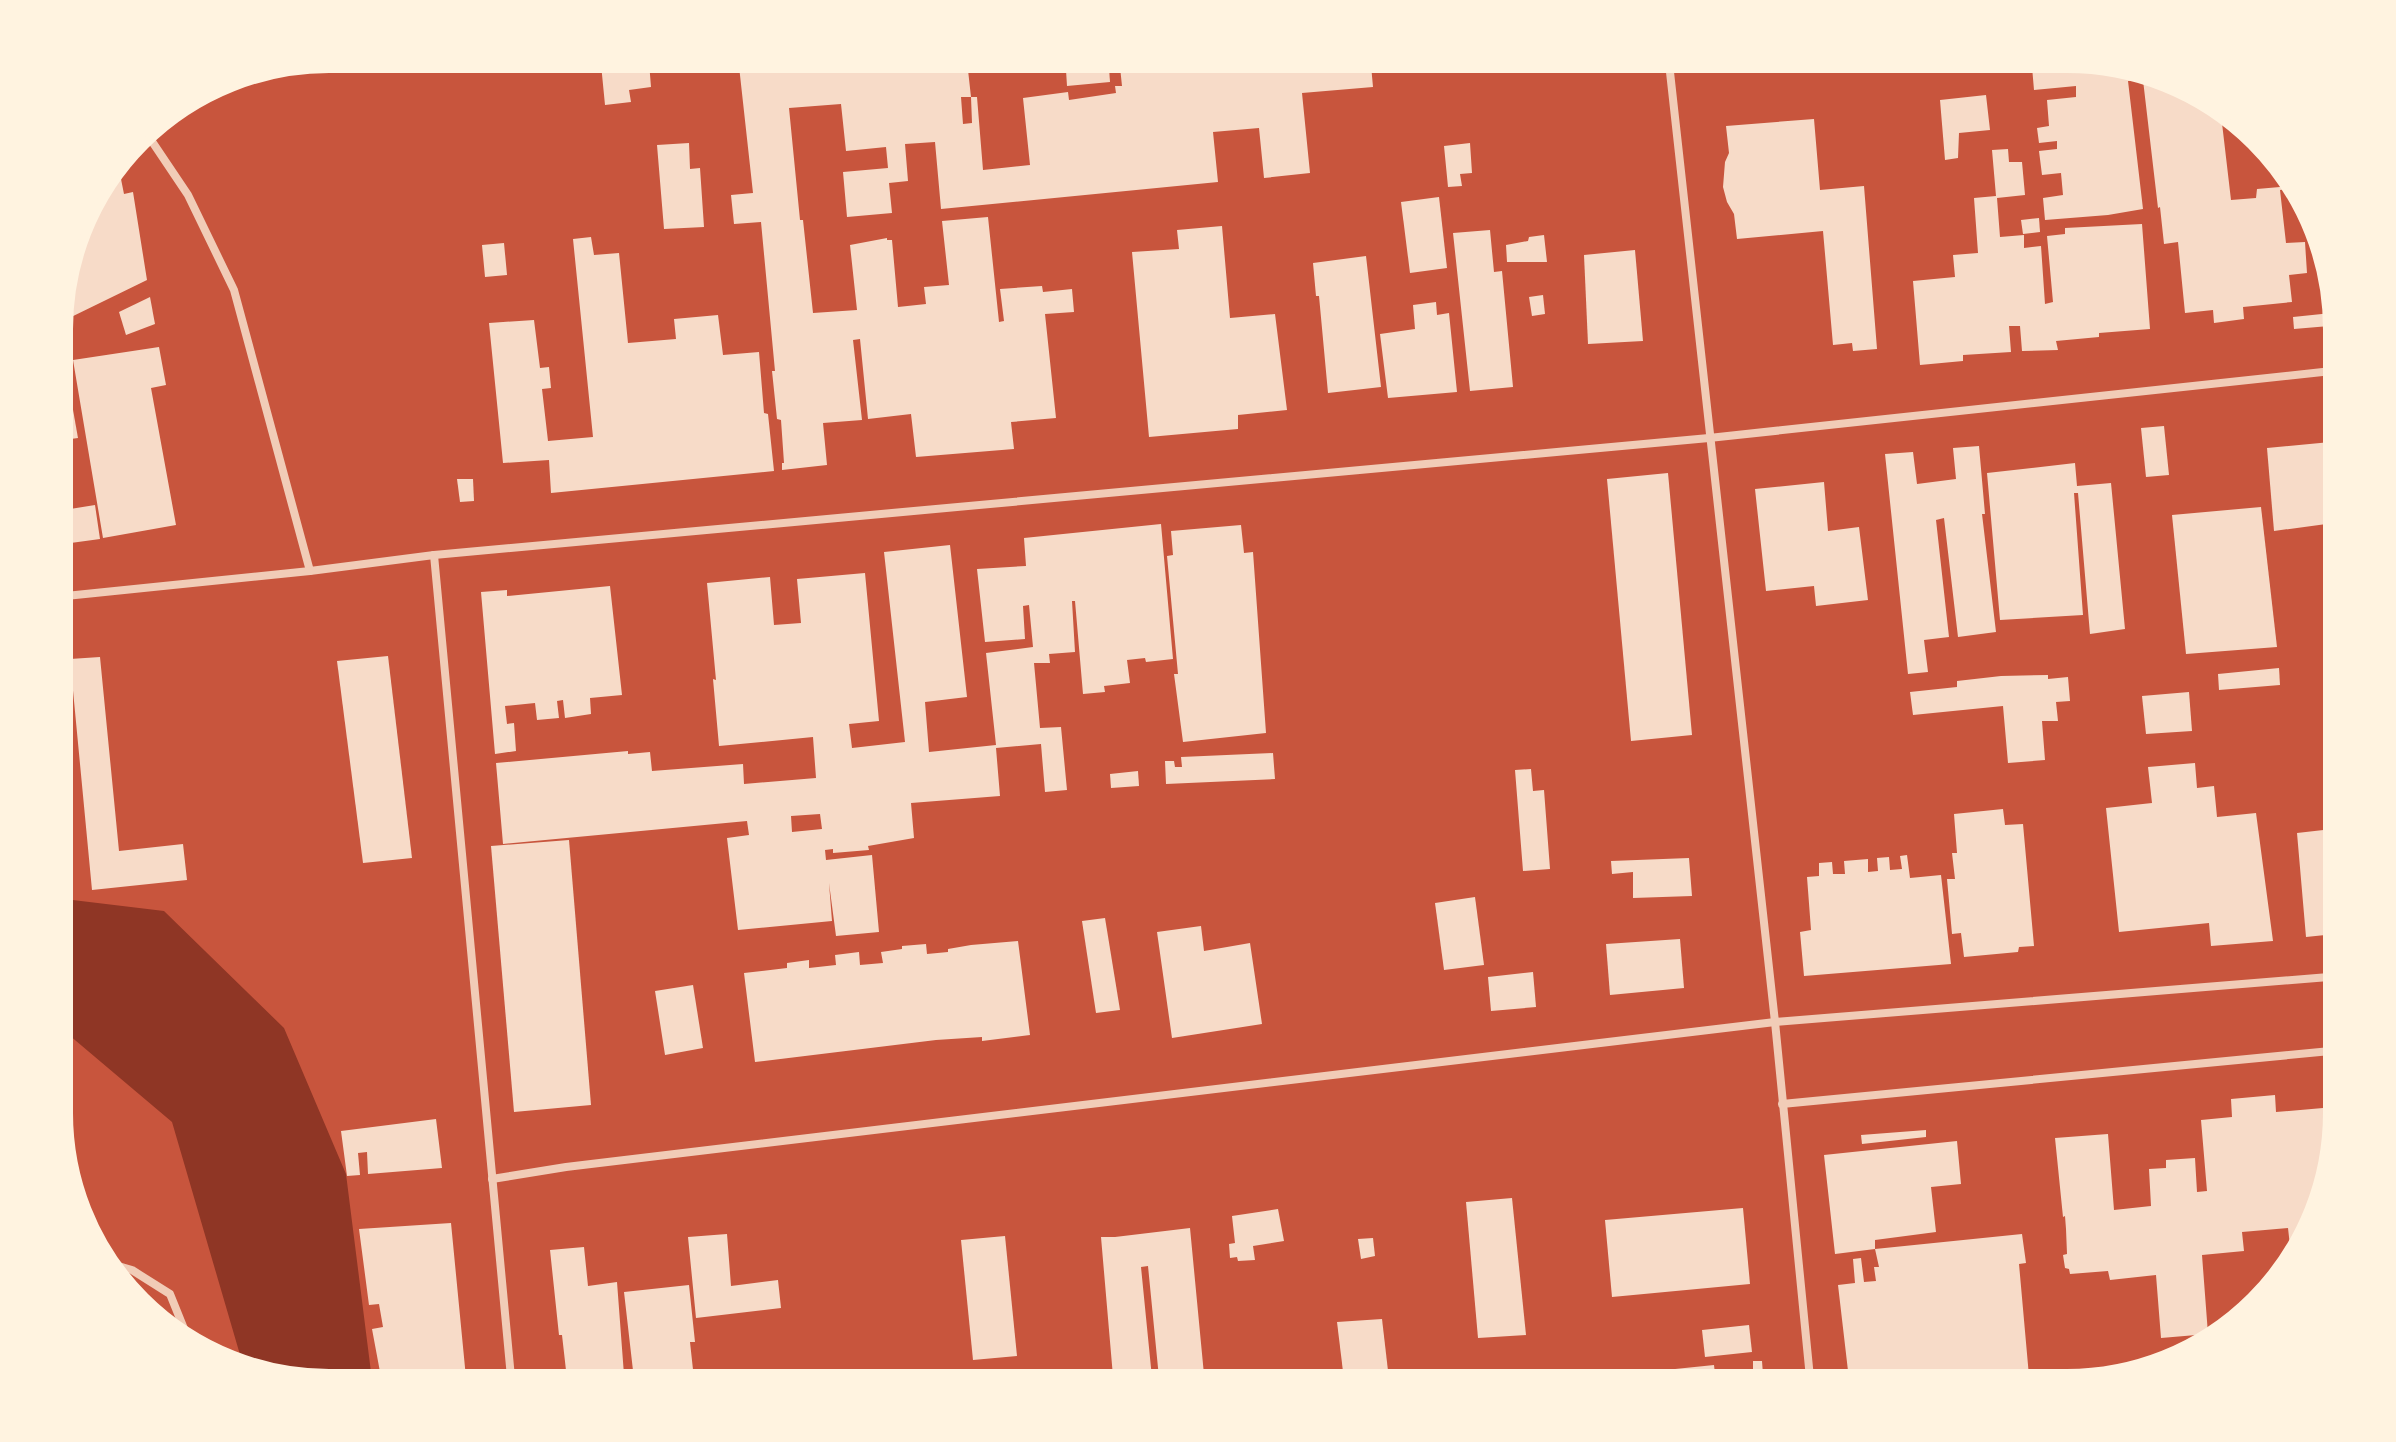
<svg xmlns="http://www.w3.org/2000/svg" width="2396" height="1442" viewBox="0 0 2396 1442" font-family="Montserrat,sans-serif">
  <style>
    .water { fill: #8f3625 }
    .building { fill: #f7dbc8; fill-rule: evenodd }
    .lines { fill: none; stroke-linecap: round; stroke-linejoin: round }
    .minor { stroke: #f1ccb7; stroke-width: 8 }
    .tertiary { stroke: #f1ccb7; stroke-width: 14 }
    .rim { fill: none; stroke: #fff3e0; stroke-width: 10 }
  </style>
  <rect width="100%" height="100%" fill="#c8553d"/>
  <path class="water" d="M56 898 164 911 284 1028 346 1174 373 1388H329L243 1365 172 1122 56 1024Z"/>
  <g class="building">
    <path d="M600 54H710V56L649 62 651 87 629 90 631 102 605 105Z"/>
    <path d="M774 54H993L994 65 968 70 971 97H961L963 124 972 123 971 97H977L983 170 1030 165 1023 98 1068 92 1069 100 1116 93 1115 86H1122L1120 67 1113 68 1112 54H1370L1373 87 1302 93 1310 173 1264 178 1259 128 1213 132 1218 182 941 209 935 142 905 144 908 181 889 183 892 213 847 217 843 172 888 168 886 147 846 151 841 104 789 108 800 220H803L813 313 857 310 850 245 887 238V240H892L898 307 926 304 924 287 949 285 942 221 988 217 999 322 1004 321 1000 289 1042 286 1043 292 1072 289 1074 312 1045 314 1056 418 1011 422 1014 449 916 457 911 414 868 419 860 339 853 340 862 420 823 423 827 465 782 470V463H784L781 420 777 419 772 371H775L761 222 734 224 731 195 753 193 738 57Z"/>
    <path d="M1065 54H1108L1110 82 1067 86Z"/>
    <path d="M2067 54 2205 91 2220 106 2231 200 2256 198 2257 189 2280 187 2277 163 2305 191 2299 192V187L2280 190 2286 243 2305 242 2307 273 2289 275 2292 302 2243 307 2244 319 2214 323 2213 310 2185 313 2178 242 2164 244 2160 207 2158 208 2143 80 2128 81 2143 209 2108 215 2045 220 2043 198 2063 195 2061 173 2042 175 2039 151 2057 149V141L2039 143 2037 128 2049 126 2047 100 2076 97V86L2034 90 2031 55Z"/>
    <path d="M1986 95 1990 130 1959 133 1958 158 1945 160 1940 100Z"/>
    <path d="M1814 119 1820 190 1864 186 1877 349 1853 351 1852 343 1833 345 1823 231 1737 239 1734 214 1727 202 1723 187 1725 162 1729 153 1726 126Z"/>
    <path d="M689 143 690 169 700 168 704 227 664 229 657 145Z"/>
    <path d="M1470 143 1472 173 1460 174 1462 186 1448 187 1444 146Z"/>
    <path d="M2008 149 2009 162H2022L2025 195 1997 198 2000 237 2024 235V248L2041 246 2045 304 2053 302 2047 236 2065 234V228L2142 224 2150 329 2099 333V337L2056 341 2058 350 2022 351 2020 326H2009L2011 352 1963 355V361L1920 365 1913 281 1955 277 1953 255 1978 253 1974 198 1996 196 1992 150Z"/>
    <path d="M121 179 124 194 133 192 147 280 63 321 58 289 83 207 94 192Z"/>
    <path d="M1439 197 1447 268 1410 273 1401 202Z"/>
    <path d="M2039 218 2040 232 2023 234 2021 220Z"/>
    <path d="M1222 226 1230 318 1275 314 1287 410 1238 415V429L1149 437 1132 252 1179 249 1177 230Z"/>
    <path d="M1490 230 1494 272 1502 271 1513 387 1470 391 1453 233Z"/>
    <path d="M1544 235 1547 262H1507L1506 245 1528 241 1529 237Z"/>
    <path d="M591 237 594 255 619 253 628 343 676 339 674 319 718 315 723 355 759 352 764 413 768 414 774 471 551 493 549 460 503 463 489 323 534 320 540 368 549 367 551 388 542 389 548 441 593 437 573 239Z"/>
    <path d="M504 243 507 275 485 277 482 245Z"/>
    <path d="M1635 250 1643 341 1588 344 1584 255Z"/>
    <path d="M1366 256 1381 387 1328 393 1319 296H1316L1313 263Z"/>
    <path d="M1543 295 1545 314 1532 316 1529 297Z"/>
    <path d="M150 297 155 324 126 335 119 312Z"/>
    <path d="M1436 302 1437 315 1449 313 1457 392 1388 398 1380 334 1415 329 1413 305Z"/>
    <path d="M2341 312V325L2294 329 2293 317Z"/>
    <path d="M56 314 78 438 56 441Z"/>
    <path d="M159 347 166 385 151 388 176 525 103 538 73 360Z"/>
    <path d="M2164 426 2169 475 2146 477 2141 428Z"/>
    <path d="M2341 441V522L2274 531 2267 448Z"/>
    <path d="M1979 446 1985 514H1982L1996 632 1958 637 1944 518 1936 520 1949 637 1924 640 1928 672 1908 674 1885 454 1913 452 1917 484 1956 479 1953 448Z"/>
    <path d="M2075 463 2077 486 2111 483 2125 629 2090 634 2078 493H2074L2083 615 2000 620 1987 473Z"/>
    <path d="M56 472 64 510 95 505 100 539 56 545Z"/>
    <path d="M1668 473 1692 735 1631 741 1607 479Z"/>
    <path d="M457 479H473L474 501 460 502Z"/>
    <path d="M1824 482 1828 531 1859 527 1868 600 1816 606 1814 586 1766 591 1755 489Z"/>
    <path d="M2261 507 2277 647 2186 654 2172 515Z"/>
    <path d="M1161 524 1173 659 1146 662 1145 658 1127 660 1130 683 1104 686 1105 692 1083 694 1075 601H1072L1075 652 1049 654 1050 663H1034L1040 728 1061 727 1067 790 1045 792 1041 744 996 748 1000 796 911 803 914 838 868 846 869 850 833 853V849L825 850 826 860 872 855 879 932 836 936 829 883 832 921 738 930 727 838 749 835 747 821 503 844 496 763 628 751V754L650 752 652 771 743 764 744 784 816 778 813 737 719 746 713 679 716 680 707 583 770 577 774 625 801 623 797 579 865 573 879 721 849 724 852 748 905 742 884 552 950 545 967 697 925 702 929 752 996 745 986 653 1033 647 1029 605 1023 606 1025 639 985 642 977 569 1026 566 1024 538ZM820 814 822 829 792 832 791 816Z"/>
    <path d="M1241 525 1244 553 1253 552 1266 733 1183 742 1174 674H1178L1167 556 1173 555 1171 531Z"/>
    <path d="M610 586 622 695 590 698 591 714 565 718 563 700 557 701 559 718 537 720 535 703 505 706 507 724 514 723 516 751 495 754 481 592 507 590V596Z"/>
    <path d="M388 656 412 858 363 863 337 661Z"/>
    <path d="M100 657 119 851 183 844 187 880 92 890 70 659Z"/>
    <path d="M2279 668 2280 685 2219 690 2218 674Z"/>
    <path d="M2048 675V679L2068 677 2070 701 2056 702 2058 721H2042L2045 760 2008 763 2003 706 1913 715 1910 692 1957 687V681L2001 676Z"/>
    <path d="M2341 680V710L2332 711 2328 681Z"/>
    <path d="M2189 692 2192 731 2146 734 2142 696Z"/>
    <path d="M1273 753 1275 779 1166 784 1165 761H1174L1175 767H1182L1181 757Z"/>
    <path d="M2195 763 2197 788 2214 786 2217 817 2256 813 2273 941 2211 946 2209 923 2119 932 2106 808 2152 803 2148 767Z"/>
    <path d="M1531 769 1533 791 1544 790 1550 869 1523 871 1515 770Z"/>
    <path d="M1138 771 1139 786 1111 788 1110 774Z"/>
    <path d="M2003 809 2005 825 2023 824 2034 946 2019 947 2018 952 1964 957 1961 933 1952 934 1947 879H1955L1952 853H1957L1954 814Z"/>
    <path d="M2341 828V926H2335V934L2306 937 2297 833Z"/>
    <path d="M569 840 591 1105 514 1112 491 846Z"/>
    <path d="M1907 855 1910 878 1941 875 1951 964 1804 976 1800 932 1811 930 1807 877 1819 876V863L1832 862 1833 874H1845L1844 861 1868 859V872L1878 871 1877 858 1889 857 1890 870 1902 869 1900 856Z"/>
    <path d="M1689 858 1692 896 1633 898V872L1612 874 1611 861Z"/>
    <path d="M1475 897 1484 965 1444 970 1435 903Z"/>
    <path d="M1105 918 1120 1010 1096 1013 1082 921Z"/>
    <path d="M1201 926 1204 951 1250 943 1262 1024 1172 1038 1157 932Z"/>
    <path d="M1680 939 1684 988 1610 995 1606 944Z"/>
    <path d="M1018 941 1030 1035 982 1041V1037L936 1040 755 1062 744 973 787 968V963L809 960V968L836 965 835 955 859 952 860 965 883 963 881 952 902 949V946L926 944 927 954 948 952V949L971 945Z"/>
    <path d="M1533 972 1536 1007 1491 1011 1488 977Z"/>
    <path d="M693 985 703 1048 665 1055 655 991Z"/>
    <path d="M2275 1095 2276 1112 2323 1108 2329 1171 2305 1251 2292 1264 2288 1228 2242 1232 2244 1251 2202 1255 2208 1334 2161 1338 2156 1275 2110 1280 2108 1271 2070 1274 2069 1269 2065 1268 2063 1255 2067 1254 2066 1229 2065 1216 2063 1217 2055 1138 2108 1134 2114 1210 2151 1206 2149 1169 2166 1168V1160L2195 1158 2197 1192 2207 1191 2201 1120 2232 1117 2231 1099Z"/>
    <path d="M436 1119 442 1168 368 1174 367 1152 358 1153 360 1175 347 1176 341 1131Z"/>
    <path d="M1926 1130V1137L1862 1144 1861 1135Z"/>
    <path d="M1957 1141 1961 1184 1931 1187 1936 1232 1875 1240V1249L1835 1254 1824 1155Z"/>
    <path d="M1512 1198 1526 1335 1478 1338 1466 1202Z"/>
    <path d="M1743 1208 1750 1284 1612 1297 1605 1220Z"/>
    <path d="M1278 1209 1284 1241 1253 1246 1255 1260 1238 1261 1237 1257 1230 1258 1229 1244 1235 1243 1232 1216Z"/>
    <path d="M451 1223 467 1388H383L372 1329 383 1327 379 1304 369 1305 359 1229Z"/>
    <path d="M1190 1228 1205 1385 1160 1388 1148 1266 1141 1267 1153 1388H1114L1101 1237H1115Z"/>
    <path d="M727 1234 731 1286 778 1280 781 1308 696 1318 688 1237Z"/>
    <path d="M2022 1234 2026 1263 2019 1264 2029 1376 1917 1387 1850 1388 1838 1285 1855 1283 1853 1259 1861 1258 1864 1282 1876 1281 1874 1267H1879L1875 1249Z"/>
    <path d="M1005 1236 1017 1356 973 1360 961 1240Z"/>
    <path d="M1373 1238 1375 1256 1361 1259 1358 1239Z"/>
    <path d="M584 1247 588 1286 617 1282 625 1388H568L562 1335H559L550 1250Z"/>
    <path d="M689 1285 695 1342H690L695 1388H635L624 1292Z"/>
    <path d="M1382 1319 1390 1388H1345L1337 1322Z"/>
    <path d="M1749 1325 1752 1352 1705 1357 1702 1330Z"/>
    <path d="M1753 1361H1762L1764 1388H1647L1646 1372 1714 1365 1715 1374 1753 1370Z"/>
    <path d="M2116 1368 2117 1378 2084 1387H2075L2074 1372Z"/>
  </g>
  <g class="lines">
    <g class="minor">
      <path d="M1668 54 1775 1022 1811 1388"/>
      <path d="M143 128 188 195 234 290 310 571"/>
      <path d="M434 555 512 1388"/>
      <path d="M56 597 310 571 434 555 1709 438 2341 370"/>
      <path d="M1782 1104 2341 1050"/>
      <path d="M492 1179 566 1167 1775 1022 2341 976"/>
      <path d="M98 1260 132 1270 170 1294 193 1351"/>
    </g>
    <path class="tertiary" d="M144 127 262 67"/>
  </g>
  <path d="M0 0H2396V1442H0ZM329 68H2067A261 261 0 0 1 2328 329V1113A261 261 0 0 1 2067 1374H329A261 261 0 0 1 68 1113V329A261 261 0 0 1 329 68Z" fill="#fff3e0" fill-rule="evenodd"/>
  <path class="rim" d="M329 68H2067A261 261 0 0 1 2328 329V1113A261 261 0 0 1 2067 1374H329A261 261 0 0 1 68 1113V329A261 261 0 0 1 329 68Z"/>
</svg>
